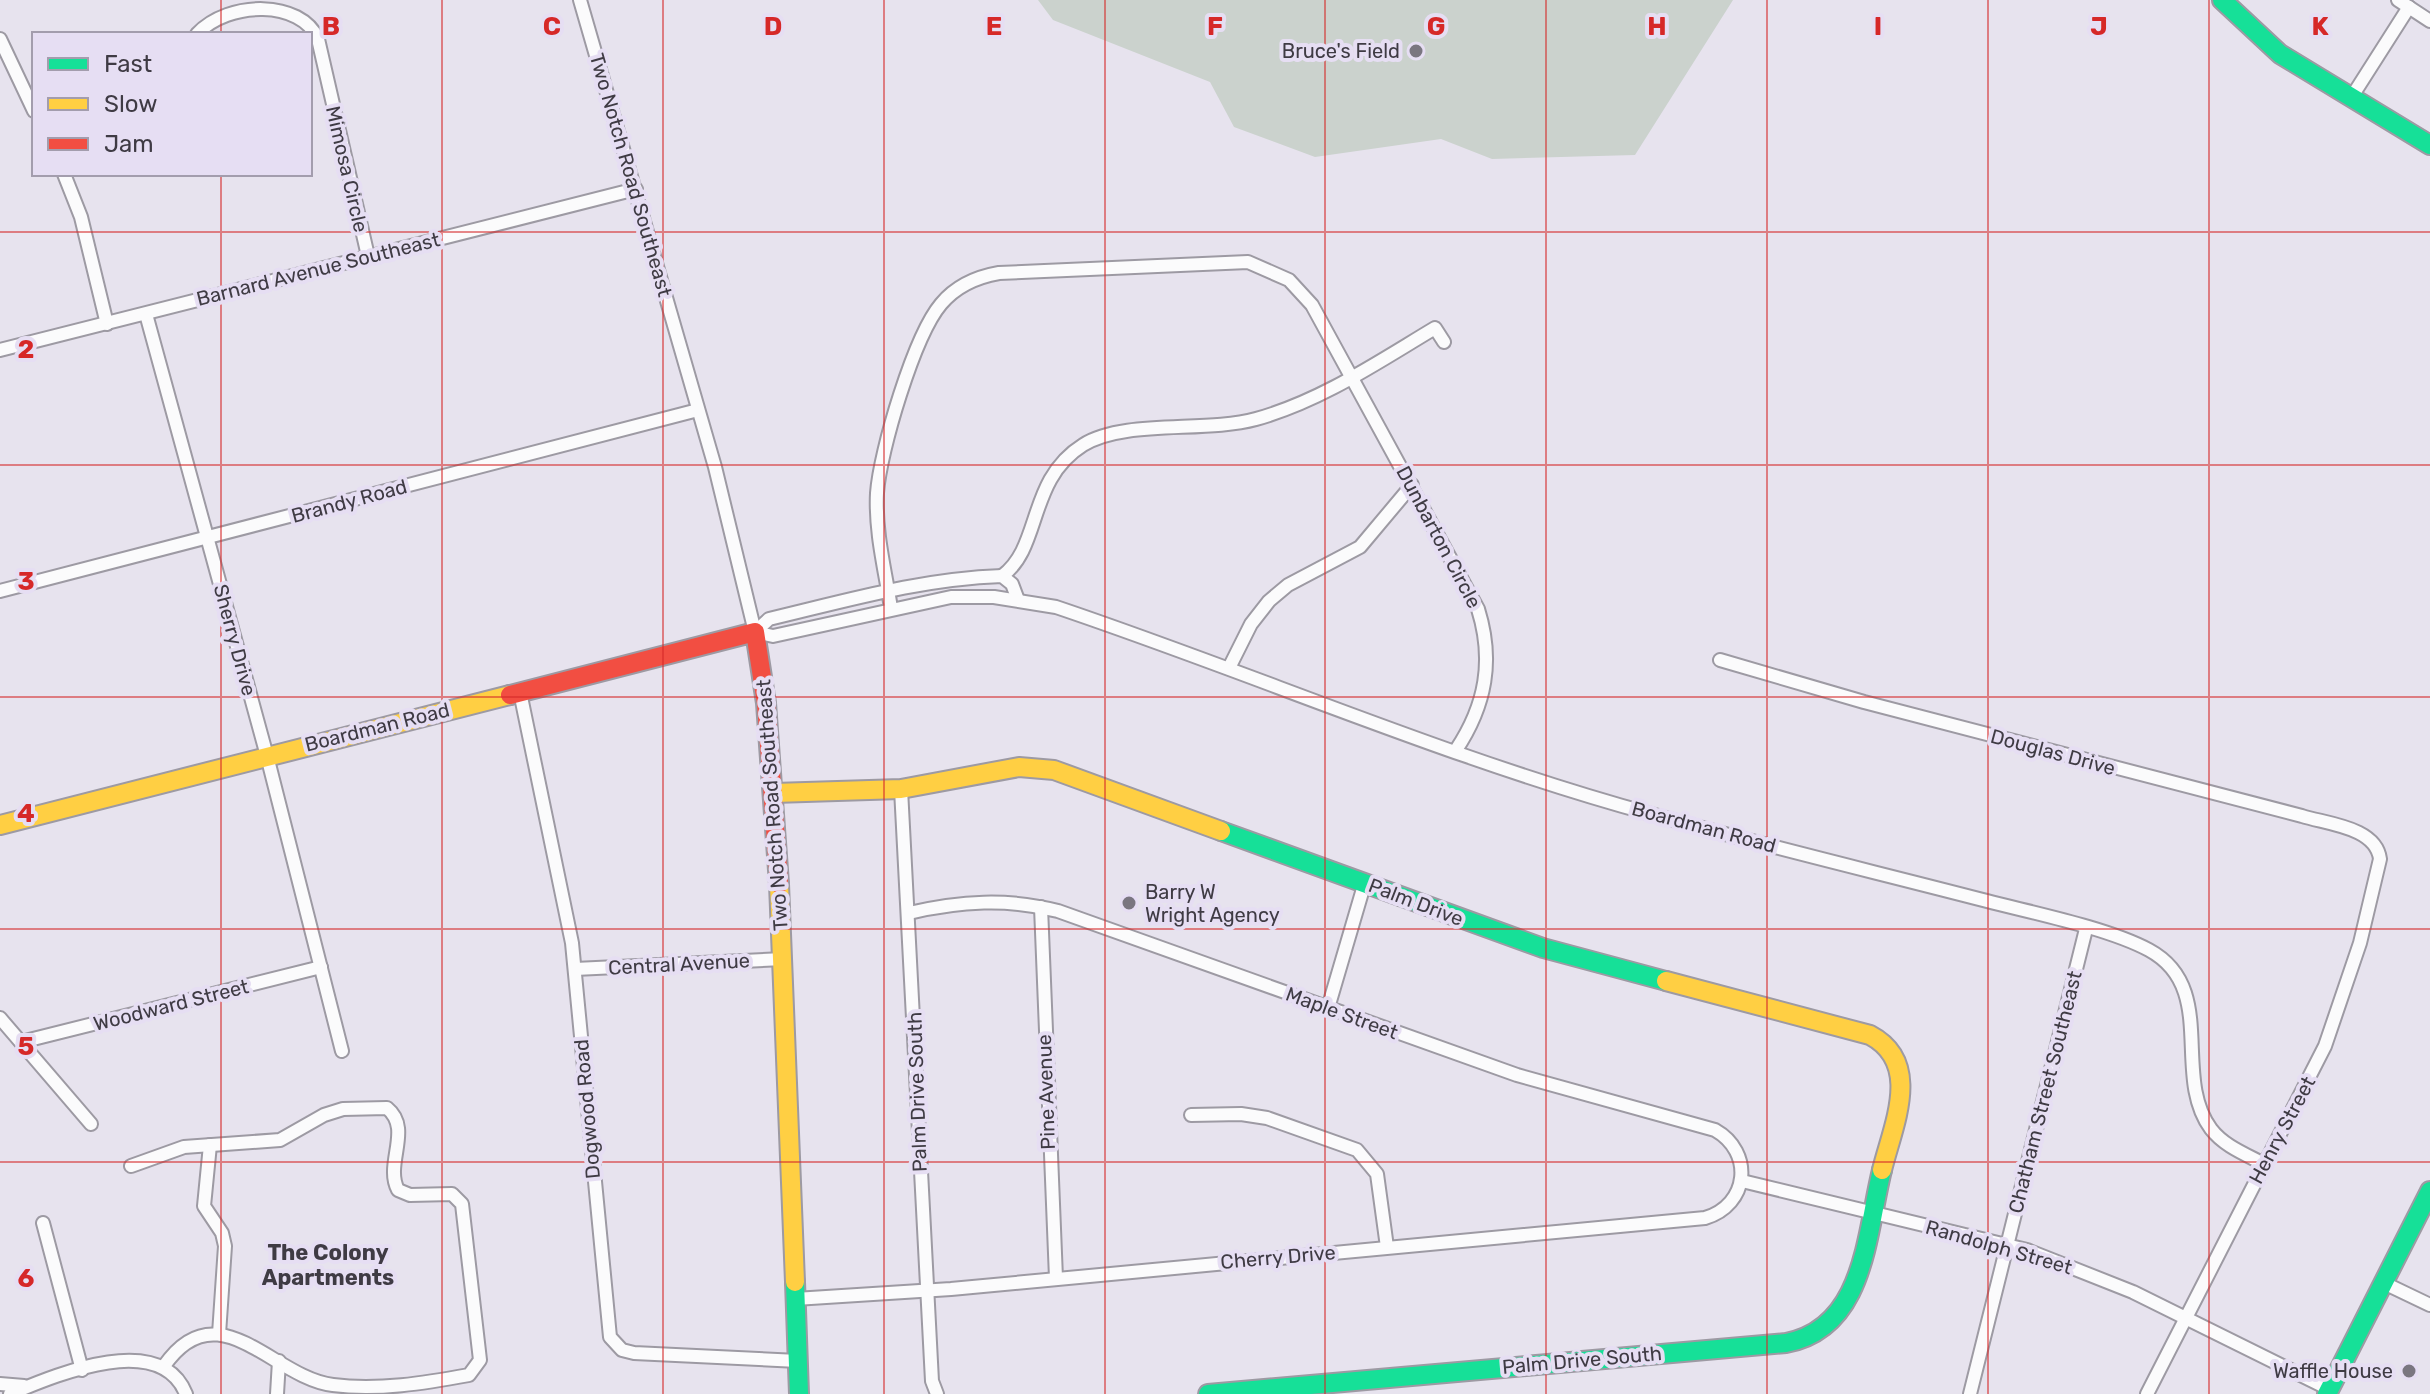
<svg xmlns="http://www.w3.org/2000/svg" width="2430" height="1394" viewBox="0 0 2430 1394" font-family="Rubik,sans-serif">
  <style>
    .green { fill: #cbd2cd }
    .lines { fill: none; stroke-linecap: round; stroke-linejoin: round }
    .street-casing { stroke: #9d9aa3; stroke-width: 16 }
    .fast-casing { stroke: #9d9aa3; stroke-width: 22 }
    .slow-casing { stroke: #9d9aa3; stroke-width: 22 }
    .jam-casing { stroke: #9d9aa3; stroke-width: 22 }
    .street { stroke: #fbfbfc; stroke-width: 12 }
    .fast { stroke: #16e098; stroke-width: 18 }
    .slow { stroke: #ffcf43; stroke-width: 18 }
    .jam { stroke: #f24e42; stroke-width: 18 }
    .grid { fill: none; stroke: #d62828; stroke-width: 2; stroke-opacity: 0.55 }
    .poi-dot { fill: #7a7680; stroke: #e6def3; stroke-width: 3 }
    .labels { text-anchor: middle; stroke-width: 8; stroke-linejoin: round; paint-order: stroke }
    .poi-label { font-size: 20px; fill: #3f3b44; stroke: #e6def3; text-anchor: end }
    .street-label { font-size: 20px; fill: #3f3b44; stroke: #e6def3 }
    .neighbourhood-label { font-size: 22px; font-weight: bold; fill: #3f3b44; stroke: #e6def3 }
    .grid-label { font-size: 26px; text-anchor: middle; font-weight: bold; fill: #d62828; stroke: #e6def3; stroke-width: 8; stroke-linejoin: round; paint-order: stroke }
  </style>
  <rect width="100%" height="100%" fill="#e7e3ee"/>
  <path class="green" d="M1038 0H1733L1635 155 1492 159 1441 139 1315 157 1234 127 1210 82 1053 20Z"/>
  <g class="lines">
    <g class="street-casing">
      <g id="street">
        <path d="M580 0 715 467 755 632"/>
        <path d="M2398 0 2430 21"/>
        <path d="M197 34C229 0 301 0 318 39L368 256"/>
        <path d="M0 39 34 111"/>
        <path d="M2351 98 2409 7"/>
        <path d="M64 174 81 217 107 324"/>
        <path d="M146 314 267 756 342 1051"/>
        <path d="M0 350 636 189"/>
        <path d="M1002 576C1042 547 1027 480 1083 445 1124 419 1205 433 1256 419 1321 401 1378 362 1435 328L1444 342"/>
        <path d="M0 591 698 410"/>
        <path d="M891 608C885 570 875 532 877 493 880 451 914 336 941 304 956 286 976 277 999 273L1248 262 1289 280 1312 305 1478 609C1494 660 1486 705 1456 750"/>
        <path d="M755 632 773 636 951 597H994L1056 607C1255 674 1449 759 1651 814 1762 845 1875 872 1987 901 2033 913 2108 928 2149 950 2219 988 2171 1075 2211 1129 2224 1146 2245 1154 2264 1164"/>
        <path d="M755 632 769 619C849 600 920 579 1002 576L1012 584 1018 600"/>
        <path d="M1720 660 1864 702 2302 816C2327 824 2376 827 2380 859L2360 943 2325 1046 2147 1394"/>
        <path d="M1229 668 1251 624 1269 601 1288 585 1360 547 1412 485"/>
        <path d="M520 692 572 943 610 1337 622 1350 634 1353 798 1361"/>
        <path d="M901 789 932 1381 937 1394"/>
        <path d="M1041 907 1056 1278"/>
        <path d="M575 969 783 959"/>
        <path d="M1328 1008 1365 882"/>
        <path d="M0 1018 91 1124"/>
        <path d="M21 1042 321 967"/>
        <path d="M1191 1115 1241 1114 1267 1118 1357 1150 1377 1174 1387 1247"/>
        <path d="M210 1145 204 1206 222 1233 225 1246 219 1334"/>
        <path d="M131 1166 184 1147 280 1140 324 1115 343 1109 387 1108C413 1129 384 1164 398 1190L410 1195 452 1194 462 1204 480 1360 469 1375C426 1383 377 1391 333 1385 273 1378 218 1288 164 1366"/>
        <path d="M1742 1181 2027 1250 2133 1292 2329 1389"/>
        <path d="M43 1223 82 1370"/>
        <path d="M2384 1283 2430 1305"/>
        <path d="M795 1299 951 1289 1705 1218C1749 1205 1754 1152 1715 1130L1517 1075 1058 911C1008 898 960 901 909 913"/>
        <path d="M0 1384 24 1386"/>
        <path d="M10 1394C56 1375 160 1330 186 1394"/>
        <path d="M277 1394 279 1361"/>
        <path d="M1970 1394 2086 929"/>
      </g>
    </g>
    <g class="fast-casing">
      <g id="fast">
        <path d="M2222 0 2280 54 2430 145"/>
        <path d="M1221 831 1543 948 1666 981"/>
        <path d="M795 1282 799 1394"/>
        <path d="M1208 1394 1786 1343C1865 1328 1866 1235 1882 1170"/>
        <path d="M2327 1394 2430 1191"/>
      </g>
    </g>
    <g class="slow-casing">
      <g id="slow">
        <path d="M774 793 901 789 1019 767 1054 770 1221 831"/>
        <path d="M0 825 510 695"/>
        <path d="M779 884 795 1282"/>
        <path d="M1666 981 1870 1035C1923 1063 1893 1125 1882 1170"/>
      </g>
    </g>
    <g class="jam-casing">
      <path id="jam" d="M510 695 755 632 766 703 779 884"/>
    </g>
    <use href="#street" class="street"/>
    <use href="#fast" class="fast"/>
    <use href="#slow" class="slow"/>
    <use href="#jam" class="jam"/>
  </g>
  <path class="grid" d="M221 0V34M442 0V1394M663 0V1394M884 0V1394M1105 0V1394M1325 0V1394M1546 0V1394M1767 0V1394M1988 0V1394M2209 0V1394M221 174V1394M0 232H2430M0 465H2430M0 697H2430M0 929H2430M0 1162H2430"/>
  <g class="poi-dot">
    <circle cx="1416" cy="51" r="8"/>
    <circle cx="1129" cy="903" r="8"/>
    <circle cx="2409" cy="1371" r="8"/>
  </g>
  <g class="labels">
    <g class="poi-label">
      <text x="1400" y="58">Bruce's Field</text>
      <text x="1145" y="899" text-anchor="start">Barry W<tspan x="1145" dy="23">Wright Agency</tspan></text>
      <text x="2393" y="1378">Waffle House</text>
    </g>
    <g class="street-label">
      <text transform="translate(347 169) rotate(77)" y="7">Mimosa Circle</text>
      <text transform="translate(631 175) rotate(74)" y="7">Two Notch Road Southeast</text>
      <text transform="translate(318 269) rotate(-14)" y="7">Barnard Avenue Southeast</text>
      <text transform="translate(349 501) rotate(-15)" y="7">Brandy Road</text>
      <text transform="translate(1439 537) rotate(62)" y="7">Dunbarton Circle</text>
      <text transform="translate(235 640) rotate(75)" y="7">Sherry Drive</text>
      <text transform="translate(377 727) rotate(-14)" y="7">Boardman Road</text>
      <text transform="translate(2053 752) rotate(15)" y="7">Douglas Drive</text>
      <text transform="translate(772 805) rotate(-94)" y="7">Two Notch Road Southeast</text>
      <text transform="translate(1704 827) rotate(15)" y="7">Boardman Road</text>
      <text transform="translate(1416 902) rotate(21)" y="7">Palm Drive</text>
      <text transform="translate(679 964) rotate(-3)" y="7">Central Avenue</text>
      <text transform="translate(171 1005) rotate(-14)" y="7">Woodward Street</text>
      <text transform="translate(1342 1013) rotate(20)" y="7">Maple Street</text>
      <text transform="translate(917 1092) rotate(-92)" y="7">Palm Drive South</text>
      <text transform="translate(1046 1092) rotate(-92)" y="7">Pine Avenue</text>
      <text transform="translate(2045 1092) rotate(-76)" y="7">Chatham Street Southeast</text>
      <text transform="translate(587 1109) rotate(-95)" y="7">Dogwood Road</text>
      <text transform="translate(2282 1130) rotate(-62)" y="7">Henry Street</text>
      <text transform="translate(1999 1247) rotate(16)" y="7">Randolph Street</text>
      <text transform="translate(1278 1257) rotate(-5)" y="7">Cherry Drive</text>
      <text transform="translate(1582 1360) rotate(-5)" y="7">Palm Drive South</text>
    </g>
    <g class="neighbourhood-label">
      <text x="328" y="1260">The Colony<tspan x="328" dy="25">Apartments</tspan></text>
    </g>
  </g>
  <g class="grid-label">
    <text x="331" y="35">B</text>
    <text x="552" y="35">C</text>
    <text x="773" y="35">D</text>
    <text x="994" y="35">E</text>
    <text x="1215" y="35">F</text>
    <text x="1436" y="35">G</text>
    <text x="1657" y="35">H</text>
    <text x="1878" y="35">I</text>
    <text x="2099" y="35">J</text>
    <text x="2320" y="35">K</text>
    <text x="26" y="358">2</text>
    <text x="26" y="590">3</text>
    <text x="26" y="822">4</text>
    <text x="26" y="1055">5</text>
    <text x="26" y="1287">6</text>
  </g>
  <rect x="32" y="32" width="280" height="144" fill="#e6def3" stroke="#a39dad" stroke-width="2"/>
  <rect x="48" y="58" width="40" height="12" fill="#16e098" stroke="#a39dad" stroke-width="2"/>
  <text x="104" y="72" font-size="24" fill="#3f3b44">Fast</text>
  <rect x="48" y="98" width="40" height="12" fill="#ffcf43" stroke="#a39dad" stroke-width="2"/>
  <text x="104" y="112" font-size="24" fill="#3f3b44">Slow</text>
  <rect x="48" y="138" width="40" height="12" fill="#f24e42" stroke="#a39dad" stroke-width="2"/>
  <text x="104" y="152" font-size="24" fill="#3f3b44">Jam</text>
</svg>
